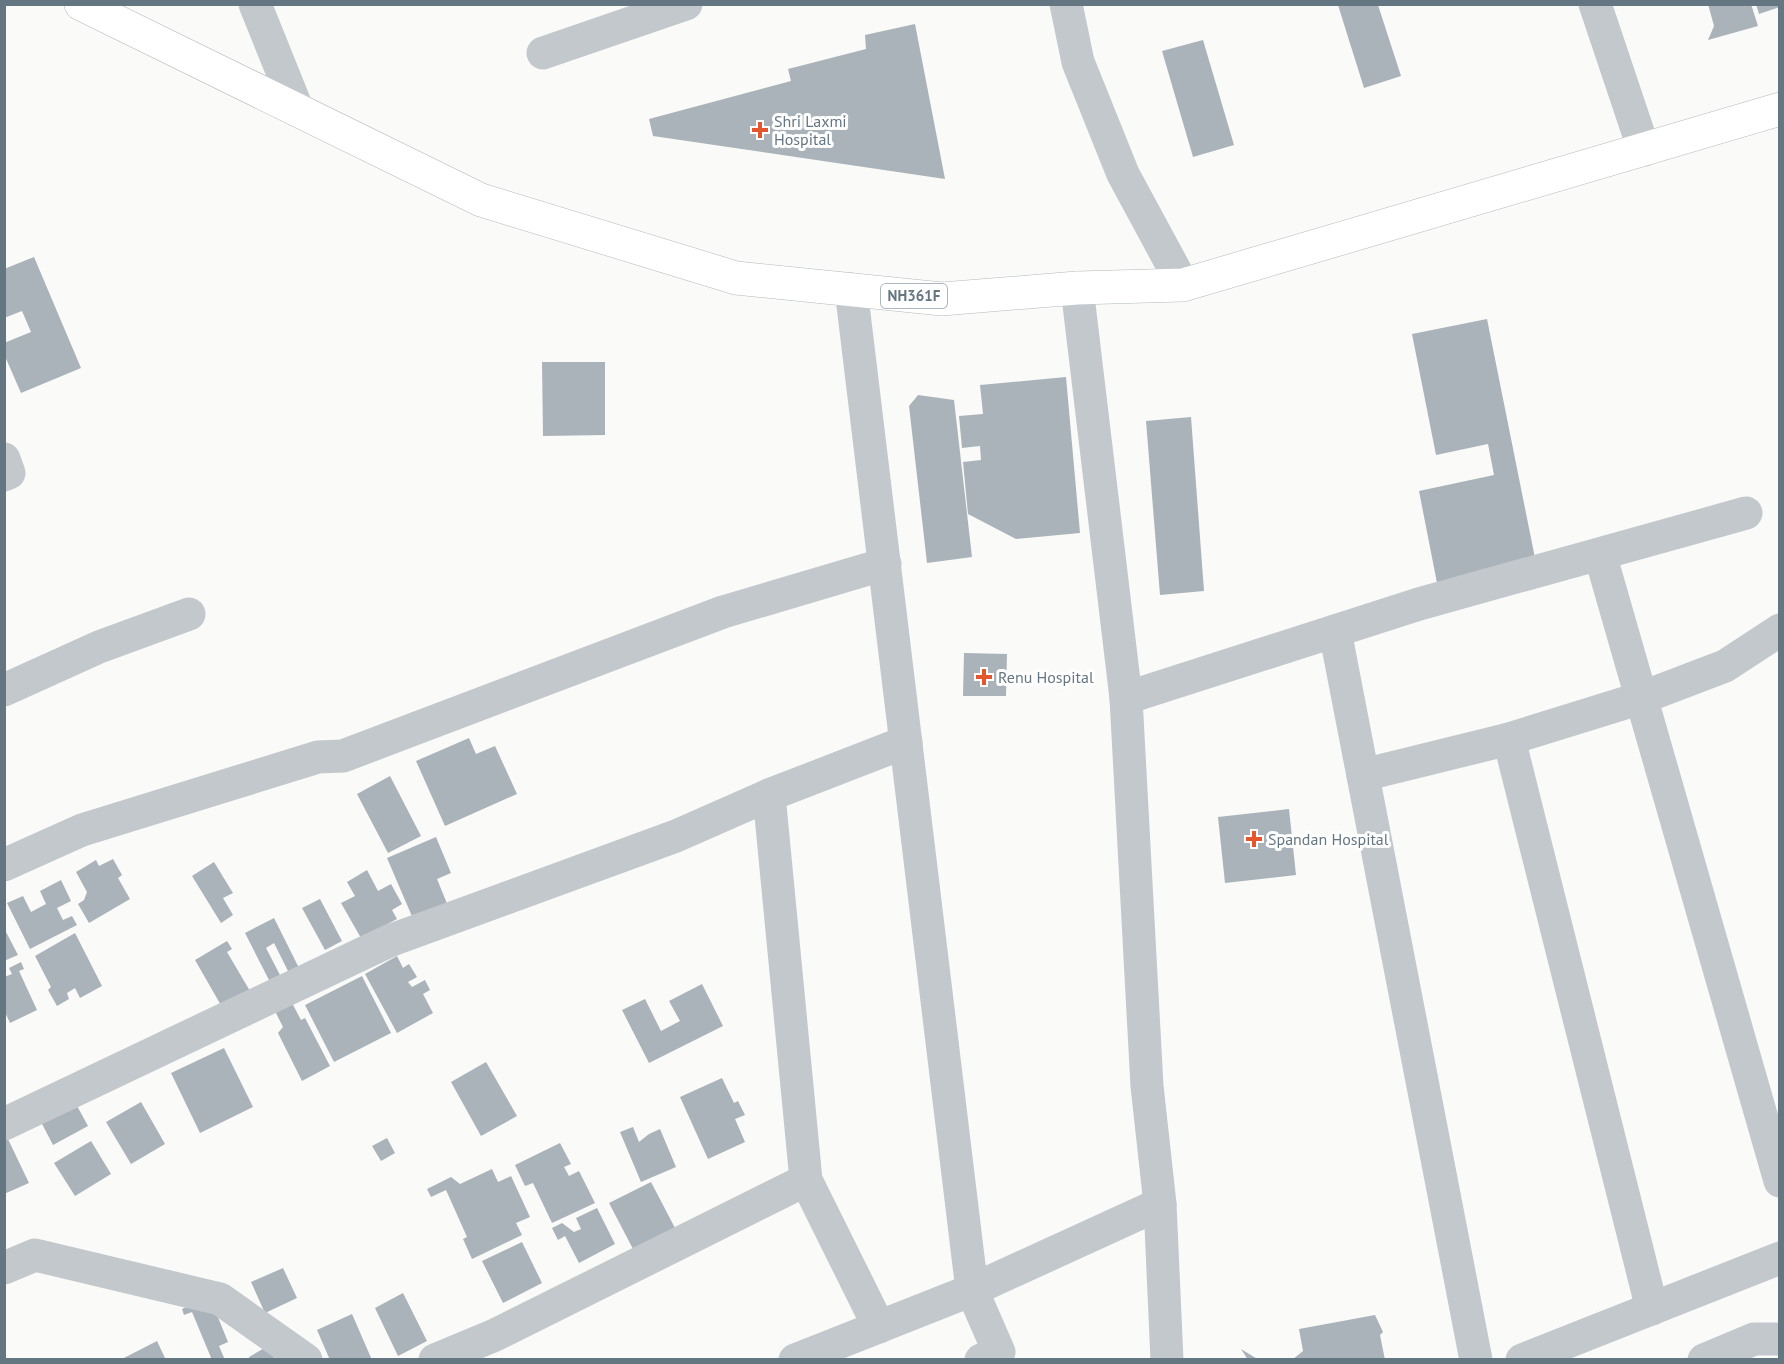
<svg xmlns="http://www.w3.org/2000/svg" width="1784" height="1364" viewBox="0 0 1784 1364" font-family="'PT Sans',sans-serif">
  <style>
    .building { fill: #aab3b9 }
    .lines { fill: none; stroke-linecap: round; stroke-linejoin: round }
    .highway-casing { stroke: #b4b9bd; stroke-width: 34 }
    .street { stroke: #c3c8cc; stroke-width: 33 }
    .highway { stroke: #fff; stroke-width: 33 }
    .poi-dot { fill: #e4572e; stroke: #fff; stroke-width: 2 }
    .labels { text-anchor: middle; stroke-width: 6; stroke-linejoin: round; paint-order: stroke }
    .shield { fill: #fff; stroke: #939fa8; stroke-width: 1.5 }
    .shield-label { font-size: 15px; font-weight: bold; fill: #657683 }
    .poi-label { font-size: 16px; fill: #657683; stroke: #fff; text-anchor: start }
  </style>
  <rect width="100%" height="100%" fill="#fafaf8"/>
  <g class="building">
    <path d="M1708 4H1751L1758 26 1708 40 1714 26Z"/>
    <path d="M1756 4H1780V7L1759 14Z"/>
    <path d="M1338 5H1378L1401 76 1364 88Z"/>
    <path d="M915 24 945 179 653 136 649 119 791 81 788 69 866 49 865 35Z"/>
    <path d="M1203 40 1234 145 1193 157 1162 51Z"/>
    <path d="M34 257 81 368 21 393 4 354V343L31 332 22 311 4 318V269Z"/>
    <path d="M1487 319 1536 563 1437 583 1419 491 1494 475 1488 444 1436 455 1412 334Z"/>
    <path d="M542 362H605V435L543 436Z"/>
    <path d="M1066 377 1080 533 1016 539 968 514 963 462 981 460 980 446 962 448 959 416 983 414 980 385Z"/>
    <path d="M918 395 954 400 972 557 927 563 909 406Z"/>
    <path d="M1191 417 1204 591 1160 595 1146 421Z"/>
    <path d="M964 653 1007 654 1006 696H963Z"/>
    <path d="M469 738 476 754 495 746 517 794 445 826 416 761Z"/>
    <path d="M390 776 421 836 388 853 357 794Z"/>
    <path d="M1289 809 1296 875 1225 883 1218 817Z"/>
    <path d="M436 837 451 873 437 879 448 906 414 921 387 858Z"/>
    <path d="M113 859 122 875 118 878 130 899 89 923 78 904 84 900 87 892 76 872 96 860 99 866Z"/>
    <path d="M214 862 233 893 223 898 233 915 221 923 192 876Z"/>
    <path d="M367 870 378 891 391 884 402 904 392 910 397 919 361 938 341 903 355 896 347 882Z"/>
    <path d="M61 880 71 901 57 908 63 920 72 916 77 925 30 949 7 903 23 896 31 912 46 904 40 891Z"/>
    <path d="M320 899 342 941 325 950 302 908Z"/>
    <path d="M274 918 300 970 290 975 274 943 266 948 280 975 269 980 245 933Z"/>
    <path d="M4 928 18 955 4 961Z"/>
    <path d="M75 933 102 986 80 998 75 988 67 993 69 999 57 1006 48 990 51 987 35 956Z"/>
    <path d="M227 941 232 949 227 952 250 991 222 1007 195 960Z"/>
    <path d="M397 956 403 968 409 964 417 977 408 982 412 987 425 980 430 990 423 994 433 1013 397 1033 365 974Z"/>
    <path d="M21 962 24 969 19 971 37 1010 10 1023 4 1010V977L12 974 9 968Z"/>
    <path d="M362 976 391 1033 334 1062 305 1005Z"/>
    <path d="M702 984 723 1026 649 1063 622 1010 645 999 661 1031 680 1021 669 1001Z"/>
    <path d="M292 1003 301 1020 305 1018 330 1066 302 1081 278 1033 283 1027 275 1011Z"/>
    <path d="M224 1048 253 1107 200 1133 171 1073Z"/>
    <path d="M486 1062 517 1116 481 1136 451 1082Z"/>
    <path d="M722 1078 734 1103 738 1101 745 1115 735 1119 745 1142 708 1159 680 1097Z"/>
    <path d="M141 1102 165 1144 131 1164 106 1122Z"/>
    <path d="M76 1104 88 1126 53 1145 41 1122Z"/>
    <path d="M633 1127 639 1142 649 1134 660 1129 676 1167 641 1182 620 1132Z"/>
    <path d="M7 1137 29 1183 4 1194V1138Z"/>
    <path d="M387 1138 395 1153 381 1161 372 1146Z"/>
    <path d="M91 1141 111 1174 75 1196 54 1163Z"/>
    <path d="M560 1143 571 1164 564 1167 569 1176 579 1171 595 1203 552 1223 533 1183 525 1186 515 1165Z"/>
    <path d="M492 1169 498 1182 511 1176 530 1217 516 1223 522 1235 472 1259 463 1239 467 1237 446 1190 431 1197 427 1189 451 1177 460 1184Z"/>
    <path d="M651 1182 675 1228 633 1249 609 1203Z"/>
    <path d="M597 1208 615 1244 579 1263 565 1236 558 1240 552 1228 562 1223 574 1232 581 1229 576 1218Z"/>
    <path d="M522 1242 542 1283 503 1303 482 1261Z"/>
    <path d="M283 1268 297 1298 265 1313 251 1282Z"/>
    <path d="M403 1293 427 1341 398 1356 375 1308Z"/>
    <path d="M195 1303 213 1305 228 1342 219 1346 225 1360H212L192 1312 184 1315 182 1309Z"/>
    <path d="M352 1314 372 1360H330L317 1330Z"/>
    <path d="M1375 1315 1383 1332 1380 1335 1385 1360H1292L1303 1351 1299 1329Z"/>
    <path d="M157 1341 166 1360H120Z"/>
    <path d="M268 1346 275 1360H250L249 1357Z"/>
    <path d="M1241 1349 1259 1360H1248Z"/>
  </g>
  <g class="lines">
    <g class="highway-casing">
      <path id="highway" d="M81 4 481 200 736 278 942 299 1077 288 1183 285 1780 109"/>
    </g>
    <g class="street">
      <path d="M255 4 298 111"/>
      <path d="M1066 4 1078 62 1123 174 1183 285"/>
      <path d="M1595 4 1644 150"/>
      <path d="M543 53 686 4"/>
      <path d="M1077 288 1126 698 1147 1086 1160 1204 1167 1360"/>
      <path d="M851 289 972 1290 999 1352 981 1360"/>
      <path d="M4 459 9 473 4 475"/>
      <path d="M1600 554 1780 1181"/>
      <path d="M1335 631 1476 1360"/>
      <path d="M4 690 99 647 189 614"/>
      <path d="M1126 698 1419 604 1746 513"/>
      <path d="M1509 739 1652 1309"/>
      <path d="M1363 775 1509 739 1641 698 1725 666 1780 630"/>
      <path d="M769 795 806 1180 879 1327"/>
      <path d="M4 865 82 830 318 757 343 756 723 612 885 564"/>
      <path d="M4 1124 389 941 676 836 769 795 906 742"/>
      <path d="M4 1268 35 1255 220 1299 306 1360"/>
      <path d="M435 1360 495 1335 806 1180"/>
      <path d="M795 1360 972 1290 1160 1204"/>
      <path d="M1522 1360 1780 1258"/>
      <path d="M1704 1360 1754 1339H1780"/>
    </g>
    <use href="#highway" class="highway"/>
  </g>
  <g class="poi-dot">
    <path d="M757 121h6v6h6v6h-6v6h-6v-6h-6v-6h6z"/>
    <path d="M981 668h6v6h6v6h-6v6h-6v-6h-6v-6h6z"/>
    <path d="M1251 830h6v6h6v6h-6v6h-6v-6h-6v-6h6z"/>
  </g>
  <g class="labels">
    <rect class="shield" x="881" y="284" width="66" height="24" rx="4.5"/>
    <g class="shield-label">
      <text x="914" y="301">NH361F</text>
    </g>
    <g class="poi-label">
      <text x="774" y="127">Shri Laxmi<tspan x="774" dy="18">Hospital</tspan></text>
      <text x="998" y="683">Renu Hospital</text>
      <text x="1268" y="845">Spandan Hospital</text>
    </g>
  </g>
  <rect width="1784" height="1364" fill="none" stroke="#657683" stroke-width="12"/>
</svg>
